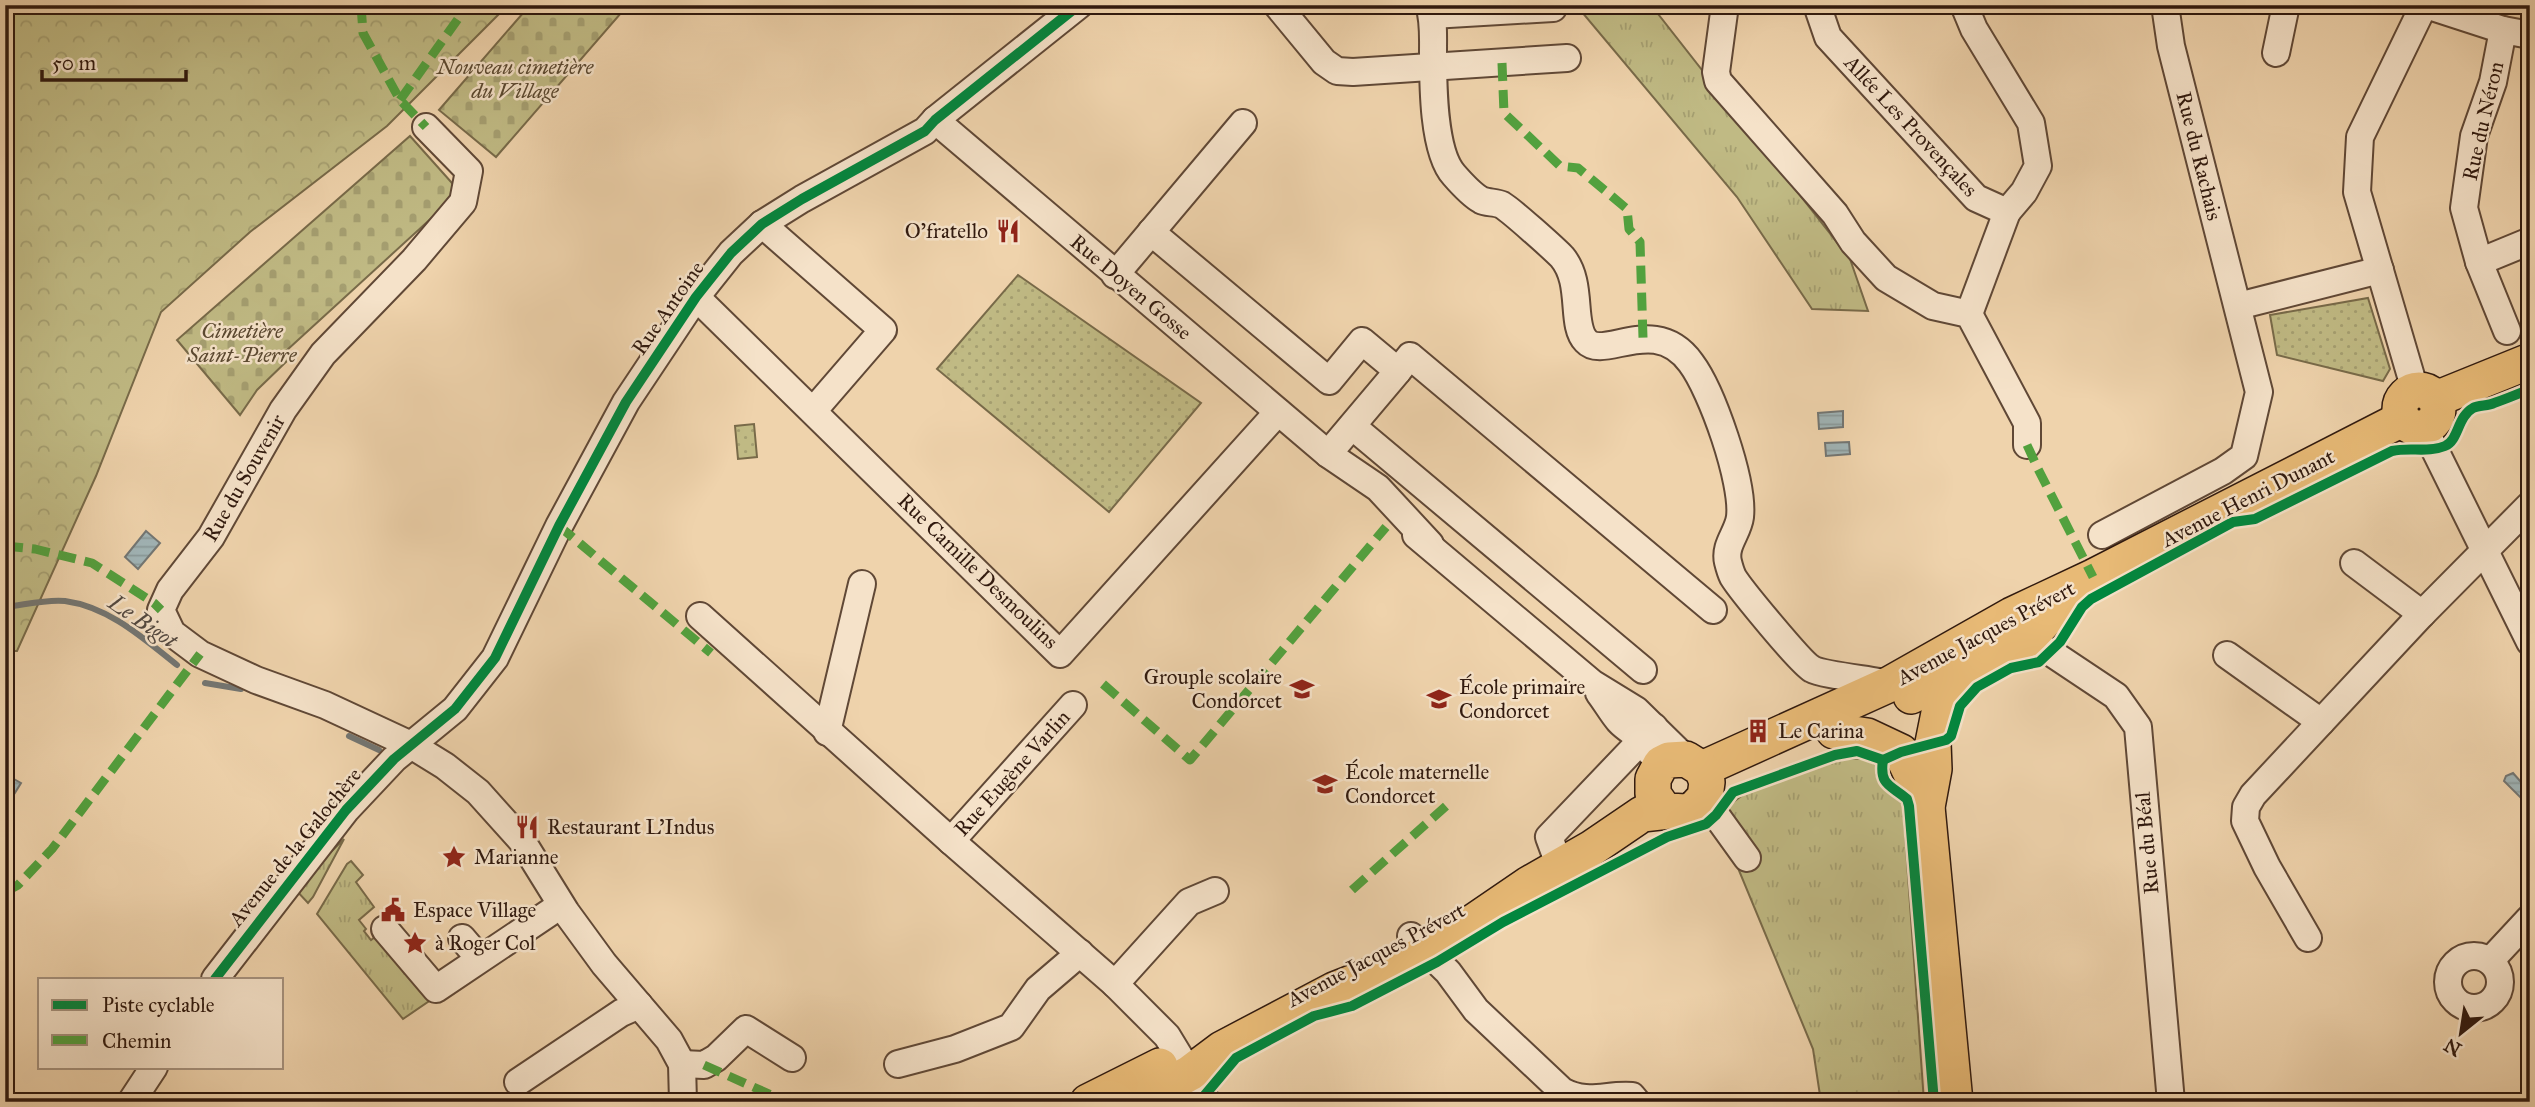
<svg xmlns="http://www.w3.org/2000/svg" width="2535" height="1107" viewBox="0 0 2535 1107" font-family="'IM FELL Great Primer',serif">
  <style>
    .grass { fill: url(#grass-tufts); stroke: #786a49; stroke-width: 2 }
    .forest { fill: url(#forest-crowns); stroke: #786a49; stroke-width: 2 }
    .cemetery { fill: url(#cemetery-stones); stroke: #786a49; stroke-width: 2 }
    .park { fill: url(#park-dots); stroke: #786a49; stroke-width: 2 }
    .water { fill: url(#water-rules); stroke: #737673; stroke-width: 2 }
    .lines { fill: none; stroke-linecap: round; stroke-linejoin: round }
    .stream { stroke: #737673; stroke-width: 6 }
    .minor-casing { stroke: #604836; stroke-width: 30 }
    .major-casing { stroke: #30190e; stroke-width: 38 }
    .minor { stroke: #f5e2c9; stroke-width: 26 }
    .major { stroke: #e8ba76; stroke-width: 35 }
    .quiet { stroke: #52a13e; stroke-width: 9; stroke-dasharray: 18 9; stroke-linecap: butt }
    .cycleway-casing { stroke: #f5e2c9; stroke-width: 15 }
    .cycleway { stroke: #00873e; stroke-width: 10 }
    .labels { text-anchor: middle; stroke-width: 5; stroke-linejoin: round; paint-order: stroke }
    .park-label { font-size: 21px; font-style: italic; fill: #5b4931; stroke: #f5e2c9 }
    .street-label { font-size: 21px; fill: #30190e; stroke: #f5e2c9 }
    .poi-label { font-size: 21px; fill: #30190e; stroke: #f5e2c9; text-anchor: start }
    .water-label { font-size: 23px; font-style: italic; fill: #524840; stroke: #f5e2c9 }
  </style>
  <defs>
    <pattern id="grass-tufts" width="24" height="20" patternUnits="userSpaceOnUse" patternTransform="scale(1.75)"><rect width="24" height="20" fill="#c0ba84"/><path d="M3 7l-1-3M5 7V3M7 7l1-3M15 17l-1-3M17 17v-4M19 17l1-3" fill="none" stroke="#a59f71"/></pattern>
    <pattern id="forest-crowns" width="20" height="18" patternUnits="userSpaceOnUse" patternTransform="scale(1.75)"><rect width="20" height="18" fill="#c0ba84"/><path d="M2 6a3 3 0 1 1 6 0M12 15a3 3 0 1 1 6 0" fill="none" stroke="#a59f71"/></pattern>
    <pattern id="cemetery-stones" width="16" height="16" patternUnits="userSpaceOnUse" patternTransform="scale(1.75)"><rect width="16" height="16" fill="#c0ba84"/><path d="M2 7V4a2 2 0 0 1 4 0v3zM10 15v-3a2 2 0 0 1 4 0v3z" fill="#a59f71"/></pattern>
    <pattern id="park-dots" width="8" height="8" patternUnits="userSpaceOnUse" patternTransform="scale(1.75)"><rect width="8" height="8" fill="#c0ba84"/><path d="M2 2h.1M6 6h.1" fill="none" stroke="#a59f71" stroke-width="1.8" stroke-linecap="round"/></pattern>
    <pattern id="water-rules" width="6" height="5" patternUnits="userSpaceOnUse" patternTransform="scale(1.75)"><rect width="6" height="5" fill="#a0b4b6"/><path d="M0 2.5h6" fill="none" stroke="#8a9a9b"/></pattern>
  </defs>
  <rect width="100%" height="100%" fill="#efd3ac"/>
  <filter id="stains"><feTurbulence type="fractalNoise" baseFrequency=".00286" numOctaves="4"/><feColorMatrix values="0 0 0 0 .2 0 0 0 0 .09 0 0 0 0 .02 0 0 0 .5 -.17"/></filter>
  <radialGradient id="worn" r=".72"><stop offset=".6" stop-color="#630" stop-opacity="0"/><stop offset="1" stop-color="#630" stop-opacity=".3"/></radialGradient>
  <g class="grass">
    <path d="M1576 5H1651L1850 259 1868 311 1812 309 1737 197Z"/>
    <path d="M1844 758 1863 759 1876 764C1875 792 1890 788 1903 805L1924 1102H1821L1813 1049 1716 815 1744 794Z"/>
    <path d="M344 839 313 897 308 903 294 888Z"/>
    <path d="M351 861 363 875 356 882 374 907 359 920 366 929 364 931 371 940 380 933 435 997 403 1019 317 914 347 864Z"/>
  </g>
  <path class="forest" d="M5 5H508L387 126 250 232 161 312 96 476 17 651H5Z"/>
  <g class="cemetery">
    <path d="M530 5H628L496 157 439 110Z"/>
    <path d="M410 136 460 192 286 351 290 358 257 390 240 415 177 340Z"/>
  </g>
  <g class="park">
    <path d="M1018 275 1201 403 1109 512 937 369Z"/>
    <path d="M2368 298 2390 369 2383 381 2277 355 2270 315Z"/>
    <path d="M754 424 757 457 738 459 735 426Z"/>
  </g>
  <g class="water">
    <path d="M1843 411V427L1819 429 1818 413Z"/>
    <path d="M1849 442 1850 454 1826 456 1825 443Z"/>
    <path d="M146 531 160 543 138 569 125 557Z"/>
    <path d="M2513 773 2528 790 2520 797 2504 781 2506 776Z"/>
    <path d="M5 774 21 783 5 809Z"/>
  </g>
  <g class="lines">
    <g class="stream">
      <path d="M5 607C24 605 46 599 65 601 109 607 143 638 177 665"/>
      <path d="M205 683 241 689"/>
      <path d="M349 736 379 750"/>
    </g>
    <g class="minor-casing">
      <g id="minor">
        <path d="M1277 5 1324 62 1337 71 1353 72 1567 58"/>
        <path d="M1429 5C1434 20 1433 36 1433 52 1433 84 1433 152 1454 175 1461 183 1472 195 1481 200 1487 203 1496 202 1502 205 1512 211 1553 248 1562 257 1584 283 1570 325 1586 341 1604 361 1655 313 1691 363 1712 391 1744 482 1740 517 1738 533 1724 545 1728 562 1729 566 1731 573 1733 577 1741 590 1801 663 1812 669 1822 675 1874 680 1890 684"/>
        <path d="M1725 5 1716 72 1718 81 1835 214 1853 242 1886 278 1933 306 1969 314 2027 423V445"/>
        <path d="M1817 5 1828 37 1976 198 2007 212 2024 192 2038 166 2031 123 1974 29 1964 5"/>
        <path d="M2426 5 2503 30 2530 35"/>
        <path d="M1432 15 1553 8"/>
        <path d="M2503 30 2493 82 2474 136 2464 208 2479 262 2507 331"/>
        <path d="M2276 53 2286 5"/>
        <path d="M935 120 1328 454 1378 488 1430 544"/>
        <path d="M426 127 469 171 463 202 414 260 323 354 283 410 211 537 170 590 161 610 172 633 200 654 256 680 325 705 411 745 445 766 478 792 522 841 566 912 604 964 669 1040 682 1064 683 1102"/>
        <path d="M762 224 883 330 813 411"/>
        <path d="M1151 232 1329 381 1362 341 1398 371 1328 454"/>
        <path d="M2479 262 2530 241"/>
        <path d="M1115 275 1243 123"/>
        <path d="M696 297 1060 654 1278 412"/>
        <path d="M2238 306 2380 270"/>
        <path d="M1969 314 2007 212"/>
        <path d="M1398 371 1410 356 1713 610"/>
        <path d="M2415 390 2357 192 2360 137 2424 5"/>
        <path d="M1352 426 1643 670"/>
        <path d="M2424 428 2530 642"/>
        <path d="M1416 535 1592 683 1636 710 1686 759"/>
        <path d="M2102 535 2223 471 2244 456 2259 392 2171 46 2165 5"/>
        <path d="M2354 563 2422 614"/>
        <path d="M700 616 951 841 1115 984 1167 1036 1207 1102"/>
        <path d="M2012 632 2050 652 2116 696 2138 727 2171 1102"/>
        <path d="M2227 655 2321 722"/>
        <path d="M1599 693C1606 702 1612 713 1619 721 1630 733 1646 737 1651 753"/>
        <path d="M827 732 862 584"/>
        <path d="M1700 804 1716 815 1747 858"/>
        <path d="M951 841 1073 705"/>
        <path d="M1560 867 1549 837 1654 727"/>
        <path d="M385 929 436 989 561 905"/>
        <path d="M1411 936 1448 972 1476 1010 1562 1091C1589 1105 1604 1094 1632 1096L1637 1102"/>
        <path d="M462 938 479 958"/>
        <path d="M2308 938 2267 867 2245 821 2246 807 2253 795 2422 614 2530 505"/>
        <circle cx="2474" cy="982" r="26"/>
        <path d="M2490 961 2530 918"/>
        <path d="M215 979 346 810 394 759 455 709 495 658 559 526 626 402 696 297 731 253 762 224 802 199 925 131 935 120 1079 5"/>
        <path d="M1115 984 1189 902 1215 891"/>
        <path d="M682 1064 704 1065 716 1058 746 1029 792 1058"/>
        <path d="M898 1064 955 1049 1011 1027 1038 989 1080 953"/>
        <path d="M518 1082 621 1013 639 1005"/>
        <path d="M131 1102 154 1067"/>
      </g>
    </g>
    <g class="major-casing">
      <g id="major">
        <circle cx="2419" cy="409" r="19"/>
        <path d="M2436 399 2530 361"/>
        <path d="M1911 696 2028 639 2065 598"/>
        <path d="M1834 731 1867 736 1901 752 1927 807"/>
        <path d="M1702 769 1890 684 2012 615 2093 577 2402 419"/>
        <path d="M1088 1102 1160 1066"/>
        <path d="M1137 1102 1190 1073 1222 1049 1334 990 1428 953 1529 884 1592 848 1642 814 1669 811 1685 812 1693 810 1705 797 1707 782 1702 769 1686 759 1669 760 1661 764 1653 779V794L1662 807 1669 811"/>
        <path d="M1955 1102 1927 807 1934 769 1933 743 1940 708 1947 693 1965 669"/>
      </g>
    </g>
    <use href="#minor" class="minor"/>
    <use href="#major" class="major"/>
    <g class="quiet">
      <path d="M361 5 363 33 400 100 426 127"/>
      <path d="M1502 63 1504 113 1560 166 1578 168 1627 209 1629 229 1640 242 1643 338"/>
      <path d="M400 100 468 5"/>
      <path d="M2027 445 2038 469 2093 577"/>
      <path d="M559 526 711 653"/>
      <path d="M5 546 35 549 92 563 154 603 161 610"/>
      <path d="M1103 684 1190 760 1386 527"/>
      <path d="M1352 890 1446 806"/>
      <path d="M5 892 18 885 52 849 200 654"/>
      <path d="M704 1065 787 1102"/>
    </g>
    <g class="cycleway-casing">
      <g id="cycleway">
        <path d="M1883 760 1901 752 1946 740 1951 736 1960 706 1977 687 2011 668 2039 662 2060 642 2082 607 2091 599 2233 522 2255 519 2392 451C2410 447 2428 453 2445 446 2459 440 2457 417 2473 408 2479 405 2488 406 2494 403 2506 399 2518 394 2530 389"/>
        <path d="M1883 760C1879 786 1891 785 1907 799L1909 806 1934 1102"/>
        <path d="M215 979 346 810 394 759 455 709 495 658 559 526 626 402 696 297 731 253 762 224 802 199 925 131 935 120 1079 5"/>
        <path d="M1193 1102 1204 1096 1236 1058 1314 1016 1352 1006 1437 962 1503 922 1667 837 1706 824 1716 815 1733 792 1835 755 1857 751 1883 760"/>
      </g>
    </g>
    <use href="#cycleway" class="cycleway"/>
  </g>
  <defs>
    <g id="restaurant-bare" transform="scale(1.89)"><path d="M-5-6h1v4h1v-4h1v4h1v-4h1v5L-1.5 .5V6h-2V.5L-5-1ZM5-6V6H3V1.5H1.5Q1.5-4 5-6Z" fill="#8f2418" stroke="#f5e2c9" stroke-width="2.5" paint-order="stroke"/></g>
    <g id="school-bare" transform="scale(1.89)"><path d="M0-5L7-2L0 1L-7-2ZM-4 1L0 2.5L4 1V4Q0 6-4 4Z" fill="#8f2418" stroke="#f5e2c9" stroke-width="2.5" paint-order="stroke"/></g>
    <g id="building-bare" transform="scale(1.89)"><path d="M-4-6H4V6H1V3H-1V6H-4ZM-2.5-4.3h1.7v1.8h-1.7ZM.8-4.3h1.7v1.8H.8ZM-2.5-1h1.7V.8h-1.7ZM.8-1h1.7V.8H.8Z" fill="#8f2418" stroke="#f5e2c9" stroke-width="2.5" paint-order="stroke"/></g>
    <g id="sight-bare" transform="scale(1.89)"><path d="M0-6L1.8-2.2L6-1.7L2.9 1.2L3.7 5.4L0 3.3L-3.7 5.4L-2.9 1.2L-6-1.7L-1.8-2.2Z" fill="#8f2418" stroke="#f5e2c9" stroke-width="2.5" paint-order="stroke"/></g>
    <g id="civic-bare" transform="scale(1.89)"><path d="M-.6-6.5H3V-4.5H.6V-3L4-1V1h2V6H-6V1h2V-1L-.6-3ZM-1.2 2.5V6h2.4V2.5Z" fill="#8f2418" stroke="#f5e2c9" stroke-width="2.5" paint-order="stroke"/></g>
  </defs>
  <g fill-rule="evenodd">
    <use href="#restaurant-bare" x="1008" y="231"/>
    <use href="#school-bare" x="1302" y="689"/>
    <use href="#school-bare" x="1439" y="699"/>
    <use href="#building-bare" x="1758" y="731"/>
    <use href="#school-bare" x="1325" y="784"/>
    <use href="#restaurant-bare" x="527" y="827"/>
    <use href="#sight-bare" x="454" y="857"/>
    <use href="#civic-bare" x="393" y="910"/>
    <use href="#sight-bare" x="415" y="943"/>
  </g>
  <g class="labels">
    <g class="park-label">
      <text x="515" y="74">Nouveau cimetière<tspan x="515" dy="24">du Village</tspan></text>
      <text x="242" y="338">Cimetière<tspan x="242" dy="24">Saint-Pierre</tspan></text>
    </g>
    <g class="street-label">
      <text transform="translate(2483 121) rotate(-77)" y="7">Rue du Néron</text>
      <text transform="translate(1911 126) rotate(47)" y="7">Allée Les Provençales</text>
      <text transform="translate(2199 156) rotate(76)" y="7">Rue du Rachais</text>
      <text transform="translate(1131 287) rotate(40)" y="7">Rue Doyen Gosse</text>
      <text transform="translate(668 308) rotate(-55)" y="7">Rue Antoine</text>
      <text transform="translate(244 478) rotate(-60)" y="7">Rue du Souvenir</text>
      <text transform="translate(2248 498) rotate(-27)" y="7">Avenue Henri Dunant</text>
      <text transform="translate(978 571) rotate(44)" y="7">Rue Camille Desmoulins</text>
      <text transform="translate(1986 633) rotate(-28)" y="7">Avenue Jacques Prévert</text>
      <text transform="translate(1012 773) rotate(-48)" y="7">Rue Eugène Varlin</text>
      <text transform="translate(2147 843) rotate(-95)" y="7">Rue du Béal</text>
      <text transform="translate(295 847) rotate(-51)" y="7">Avenue de la Galochère</text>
      <text transform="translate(1376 955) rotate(-28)" y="7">Avenue Jacques Prévert</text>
    </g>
    <g class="poi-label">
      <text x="988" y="238" text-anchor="end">O’fratello</text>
      <text x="1282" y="684" text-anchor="end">Grouple scolaire<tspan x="1282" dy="24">Condorcet</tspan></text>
      <text x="1459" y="694">École primaire<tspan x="1459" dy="24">Condorcet</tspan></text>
      <text x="1778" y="738">Le Carina</text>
      <text x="1345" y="779">École maternelle<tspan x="1345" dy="24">Condorcet</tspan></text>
      <text x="547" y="834">Restaurant L'Indus</text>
      <text x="474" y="864">Marianne</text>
      <text x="413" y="917">Espace Village</text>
      <text x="435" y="950">à Roger Col</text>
    </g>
    <g class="water-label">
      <text transform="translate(143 621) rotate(34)" y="8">Le Bigot</text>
    </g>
  </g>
  <rect width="2535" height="1107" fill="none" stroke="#efd3ac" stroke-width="28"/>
  <rect x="7" y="7" width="2521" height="1093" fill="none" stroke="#30190e" stroke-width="3.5"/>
  <rect x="14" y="14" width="2507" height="1079" fill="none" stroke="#30190e" stroke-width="2"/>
  <rect x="38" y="978" width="245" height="91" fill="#f5e2c9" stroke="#a6927e" stroke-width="2"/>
  <rect x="52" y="1000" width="35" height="10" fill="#00873e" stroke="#a6927e" stroke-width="2"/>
  <text x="102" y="1012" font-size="21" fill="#30190e">Piste cyclable</text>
  <rect x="52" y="1035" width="35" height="10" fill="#52a13e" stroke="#a6927e" stroke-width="2"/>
  <text x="102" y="1048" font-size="21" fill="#30190e">Chemin</text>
  <g transform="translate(2461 1033) rotate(210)" stroke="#f5e2c9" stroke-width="5" paint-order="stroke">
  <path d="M0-5L12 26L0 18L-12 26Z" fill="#30190e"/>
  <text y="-10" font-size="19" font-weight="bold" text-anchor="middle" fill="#30190e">N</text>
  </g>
  <path d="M42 70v10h144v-10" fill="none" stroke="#30190e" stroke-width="3.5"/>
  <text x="52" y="70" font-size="21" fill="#30190e" stroke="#f5e2c9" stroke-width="5" paint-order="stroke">50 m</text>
  <rect width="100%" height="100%" filter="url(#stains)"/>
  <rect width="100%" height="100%" fill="url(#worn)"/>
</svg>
